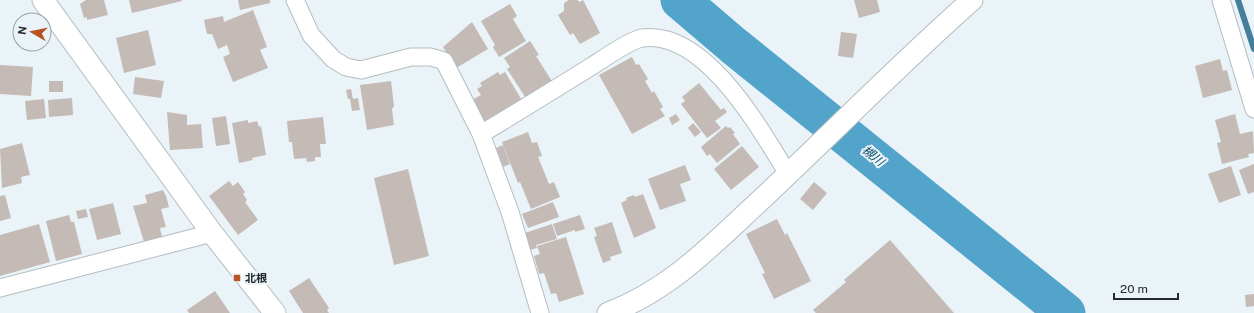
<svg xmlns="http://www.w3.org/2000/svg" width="1254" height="313" viewBox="0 0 1254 313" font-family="'Public Sans','Noto Sans JP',sans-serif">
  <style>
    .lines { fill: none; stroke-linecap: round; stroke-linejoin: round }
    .stream { stroke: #467f9b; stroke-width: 6 }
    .river { stroke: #53a4ca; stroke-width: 39 }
    .building { fill: #c4bab6 }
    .minor-casing { stroke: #b3bdc2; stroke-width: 19 }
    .tertiary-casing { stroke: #b3bdc2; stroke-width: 23 }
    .minor { stroke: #fff; stroke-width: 17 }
    .tertiary { stroke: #fff; stroke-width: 21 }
    .poi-dot { fill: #b85423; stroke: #e9f3f8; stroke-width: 1.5 }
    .labels { text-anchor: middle; stroke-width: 4; stroke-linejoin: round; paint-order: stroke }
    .poi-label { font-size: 11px; font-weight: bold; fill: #262a2c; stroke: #e9f3f8; text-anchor: start }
    .water-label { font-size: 12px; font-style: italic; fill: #004862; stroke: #e9f3f8 }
  </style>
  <rect width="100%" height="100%" fill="#e9f3f8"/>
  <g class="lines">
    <path class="stream" d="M1238 0 1254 49"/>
    <path class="river" d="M680 0 734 46 1066 313"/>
  </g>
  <g class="building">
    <path d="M86 0H104L108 15 87 20V17L84 18 80 4Z"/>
    <path d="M129 0H182V1L132 13Z"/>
    <path d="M238 0H270V3L240 10Z"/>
    <path d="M569 0H577L580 2 583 0 600 33 580 44 573 33 570 35 558 15 564 11V3Z"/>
    <path d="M854 0H877L880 12 859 18Z"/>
    <path d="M510 4 517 16 513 19 526 41 499 57 493 47 495 45 481 21Z"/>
    <path d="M253 10 267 47 260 50 268 68 233 82 223 57 230 54 227 45 218 49 212 34H207L204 20 223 16 224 22Z"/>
    <path d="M472 22 488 49 456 68 443 47Z"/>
    <path d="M148 30 156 65 124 73 116 38Z"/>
    <path d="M841 32 857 34 853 58 838 56Z"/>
    <path d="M530 41 539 55 536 56 553 83 527 100 507 69 510 67 504 58Z"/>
    <path d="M632 57 636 65 639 64 648 79 645 81 652 93 654 91 663 107 660 109 665 116 632 134 599 75Z"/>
    <path d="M1220 59 1223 71 1227 70 1232 90 1203 98 1195 66Z"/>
    <path d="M0 65 33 67 31 96 0 94Z"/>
    <path d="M498 72 500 75 505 72 523 102 485 125 470 101 481 95 477 89 482 86 480 83Z"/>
    <path d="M135 77 164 81 161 98 133 94Z"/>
    <rect x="49" y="81" width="14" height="11"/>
    <path d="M391 81 394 106 392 109 394 125 367 130 360 85Z"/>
    <path d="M699 83 721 110 724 108 727 112 715 121 721 128 707 138 681 104 685 101 682 97Z"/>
    <path d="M351 89 353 99 358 98 360 110 352 111 350 99H348L346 90Z"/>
    <path d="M72 98 73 115 49 117 48 100Z"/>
    <path d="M44 99 46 118 27 120 25 101Z"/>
    <path d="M167 112 187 115V125L201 124 203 148 170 150Z"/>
    <path d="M676 114 680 120 672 125 669 118Z"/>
    <path d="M1235 114 1240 134 1253 131 1254 153 1248 154 1249 157 1222 164 1217 143 1221 142 1215 120Z"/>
    <path d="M226 116 230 144 216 146 212 118Z"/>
    <path d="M323 117 326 144H320L321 157H315V161L307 162 306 158 294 159 292 142H289L287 121Z"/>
    <path d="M248 120V123L257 121 259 127 261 126 266 155 252 158 253 160 239 163 232 123Z"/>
    <path d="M693 123 701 132 695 137 688 128Z"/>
    <path d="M726 126 728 128 730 127 735 133 733 134 740 144 717 163 710 154 707 156 701 147Z"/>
    <path d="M528 132 532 143 537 142 542 156 538 157 549 184 554 182 560 197 531 209 520 182 518 183 502 142Z"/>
    <path d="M22 143 30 175 21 177 22 183 2 188 0 149Z"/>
    <path d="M503 145 510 164 503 167 496 148Z"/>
    <path d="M742 146 759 167 731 190 714 169Z"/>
    <path d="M1254 164V192L1248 194 1239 170Z"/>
    <path d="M685 165 691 180 680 184 686 201 660 210 648 179Z"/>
    <path d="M1231 166 1241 195 1219 203 1208 174Z"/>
    <path d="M408 169 429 256 394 265 374 178Z"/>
    <path d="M229 181 233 186 238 182 245 192 243 194 247 200 245 202 258 220 238 235 209 196Z"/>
    <path d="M814 182 827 193 813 210 800 199Z"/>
    <path d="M163 190 166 196 169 207 161 209 166 227 160 228 162 237 144 242 133 206 147 203 145 195Z"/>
    <path d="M643 194 656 228 634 238 621 203 627 200 626 198 634 195 635 197Z"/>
    <path d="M5 195 11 218 0 221V196Z"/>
    <path d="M553 202 559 217 528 228 522 214Z"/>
    <path d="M113 203 121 234 97 240 89 209Z"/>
    <path d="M86 209 88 217 78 219 76 211Z"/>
    <path d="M69 215 71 222H74L82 254 56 261 46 221Z"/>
    <path d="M580 215 585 229 575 232V230L557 236 553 224Z"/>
    <path d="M777 219 785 235 787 233 811 281 774 299 762 274 765 273 746 234Z"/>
    <path d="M612 222 622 253 610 257 611 260 603 263 594 237 597 236 594 228Z"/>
    <path d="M39 224 50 262 0 276V235Z"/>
    <path d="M552 224 557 239 536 245 537 248 530 250 525 233Z"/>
    <path d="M566 237 584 294 559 302 556 293 551 294 544 273 539 274 534 256 540 254 537 246Z"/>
    <path d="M890 240 954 313H816L813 310 846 282 844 280Z"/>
    <path d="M309 278 329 308 327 310 329 313H303L289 291Z"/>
    <path d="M215 291 230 313H189L187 310Z"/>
    <path d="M1254 294V306L1246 307 1245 295Z"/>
  </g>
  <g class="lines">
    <g class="minor-casing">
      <g id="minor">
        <path d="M295 0 311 35 333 59 346 67 361 70 411 57H431L444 61 481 134 510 212 540 313"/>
        <path d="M1221 0 1254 109"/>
        <path d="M481 134C518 112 555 89 592 66 603 59 630 40 642 38 705 29 760 129 788 174"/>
        <path d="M0 288 212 233"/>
      </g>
    </g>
    <g class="tertiary-casing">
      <g id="tertiary">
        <path d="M43 0 212 233 275 313"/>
        <path d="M608 313C671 290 716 241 765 196 834 131 901 63 972 0"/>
      </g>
    </g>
    <use href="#minor" class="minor"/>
    <use href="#tertiary" class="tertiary"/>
  </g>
  <rect class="poi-dot" x="233" y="274" width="8" height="8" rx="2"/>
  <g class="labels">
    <g class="poi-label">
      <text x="245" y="282">北根</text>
    </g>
    <g class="water-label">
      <text transform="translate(873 156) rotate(39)" y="4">槻川</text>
    </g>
  </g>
  <g transform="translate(32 32) rotate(279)"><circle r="19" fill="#e9f3f8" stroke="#9ba3a6"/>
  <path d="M0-3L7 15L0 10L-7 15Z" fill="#b85423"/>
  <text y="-6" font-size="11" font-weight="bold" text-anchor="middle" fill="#262a2c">N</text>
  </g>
  <path d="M1114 293v6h64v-6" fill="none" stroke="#262a2c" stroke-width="2"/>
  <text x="1120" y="293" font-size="12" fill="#262a2c" stroke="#e9f3f8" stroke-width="3" paint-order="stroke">20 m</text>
</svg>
